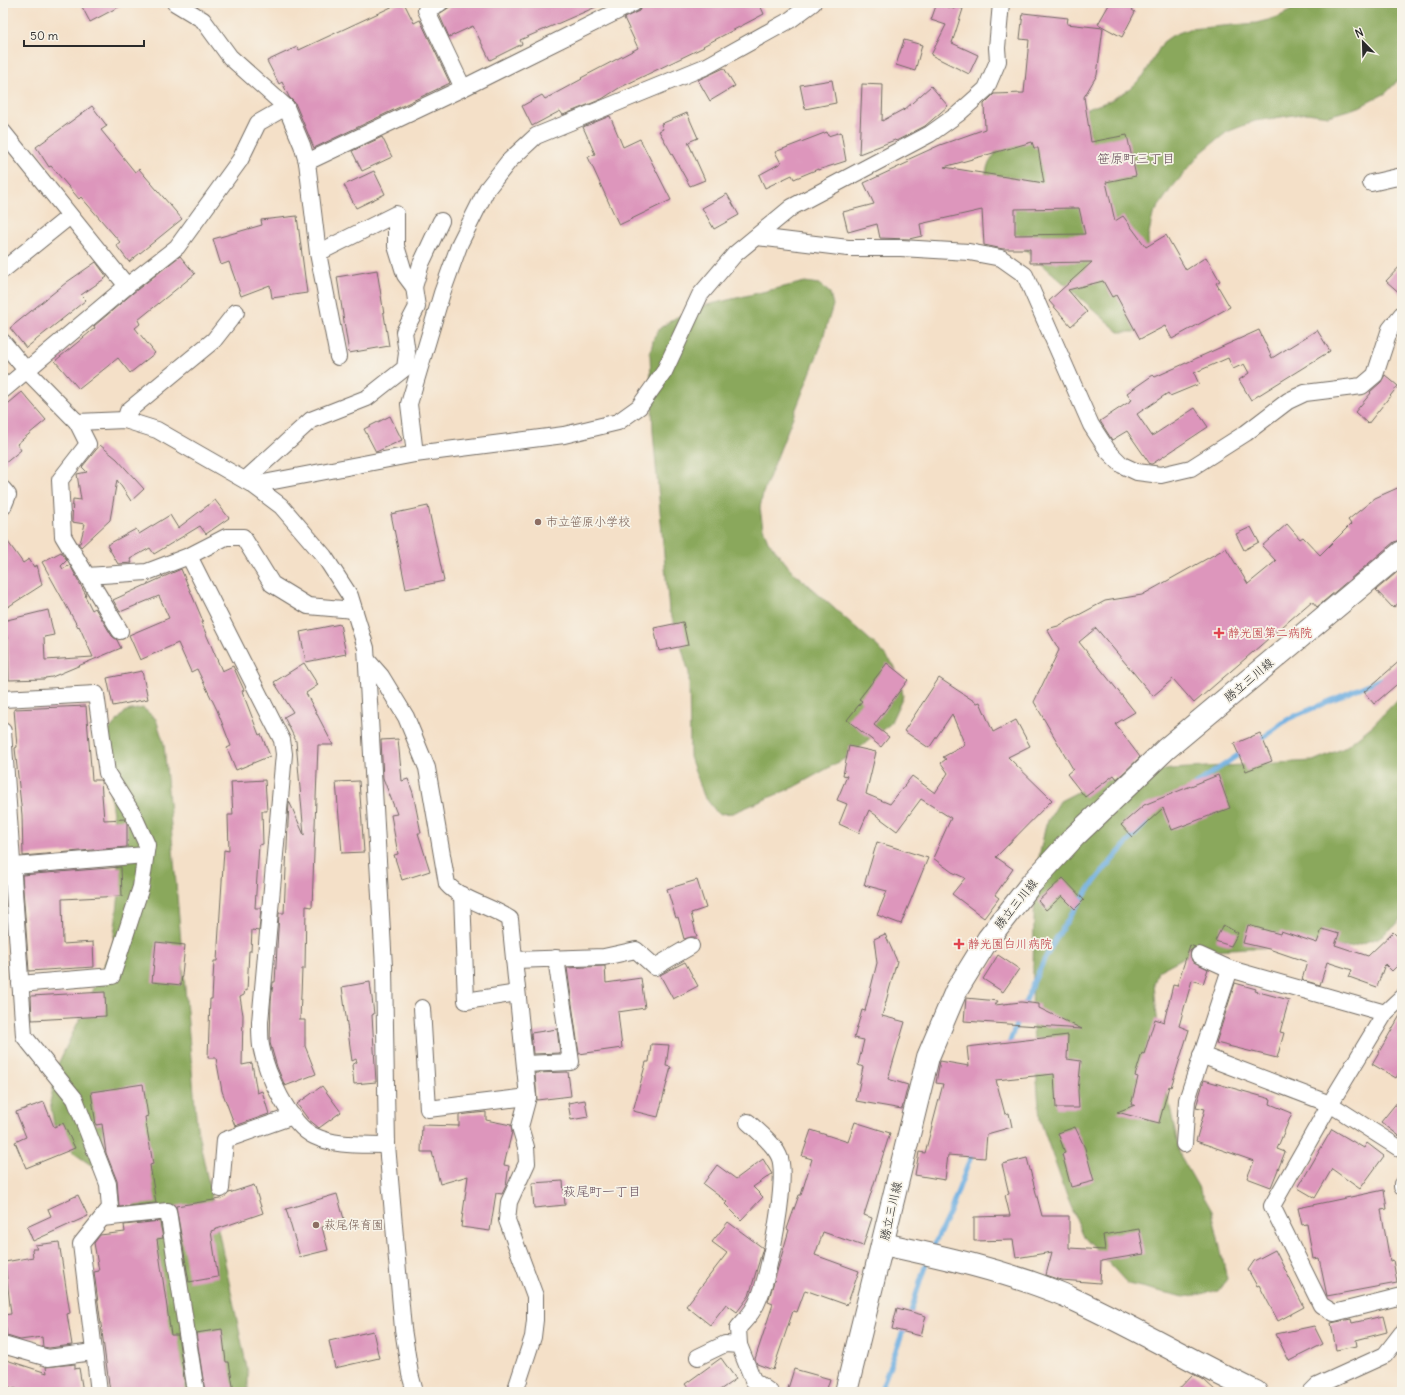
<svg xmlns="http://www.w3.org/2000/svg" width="1405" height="1395" viewBox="0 0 1405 1395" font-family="Delius,'Klee One',sans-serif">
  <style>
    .forest { fill: #8aa85b; stroke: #5a6a43 }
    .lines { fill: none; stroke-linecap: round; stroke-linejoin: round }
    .stream { stroke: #6daee1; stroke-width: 5 }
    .building { fill: #dd96bc; fill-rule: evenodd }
    .street-casing { stroke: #716a62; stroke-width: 18 }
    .secondary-casing { stroke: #716a62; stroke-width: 24 }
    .street { stroke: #fff; stroke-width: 16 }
    .secondary { stroke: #fff; stroke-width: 22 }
    .education-dot { fill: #8d6e63; stroke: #f7f3e8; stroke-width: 1.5 }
    .health-dot { fill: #e0444e; stroke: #f7f3e8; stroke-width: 1.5 }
    .labels { text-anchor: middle; stroke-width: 3.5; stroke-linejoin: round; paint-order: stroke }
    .education-label { font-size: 12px; fill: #785e54; stroke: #f7f3e8; text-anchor: start }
    .health-label { font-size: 12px; fill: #be3a42; stroke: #f7f3e8; text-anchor: start }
    .street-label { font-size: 12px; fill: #2b2b2b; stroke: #f7f3e8 }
    .neighbourhood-label { font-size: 13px; fill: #69505e; stroke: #f7f3e8 }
  </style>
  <rect width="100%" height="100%" fill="#f7f3e8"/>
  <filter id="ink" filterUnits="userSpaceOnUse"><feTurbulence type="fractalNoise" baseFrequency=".025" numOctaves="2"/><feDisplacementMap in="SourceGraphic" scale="8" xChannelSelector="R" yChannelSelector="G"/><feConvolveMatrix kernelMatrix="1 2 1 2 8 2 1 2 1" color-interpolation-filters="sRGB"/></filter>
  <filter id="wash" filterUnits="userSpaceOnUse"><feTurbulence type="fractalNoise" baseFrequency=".012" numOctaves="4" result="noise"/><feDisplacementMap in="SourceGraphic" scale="16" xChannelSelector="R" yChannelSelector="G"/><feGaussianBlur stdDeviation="0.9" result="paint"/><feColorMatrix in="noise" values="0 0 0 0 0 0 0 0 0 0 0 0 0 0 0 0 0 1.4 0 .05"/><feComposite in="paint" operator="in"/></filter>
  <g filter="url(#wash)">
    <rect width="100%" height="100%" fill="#f4e0c8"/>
    <g class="forest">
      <path d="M1300 3H1402V76L1386 93 1359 107 1328 116 1307 113 1255 121 1227 132 1202 152 1170 190 1153 215 1148 237 1153 307 1137 332H1119L993 221 981 190 988 165 1004 139 1109 101 1130 89 1144 75 1163 42 1173 35 1189 29 1256 23 1276 18 1297 7Z"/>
      <path d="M805 282 819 284 830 293 833 305 820 348 763 493 760 508 763 528 768 541 793 572 878 647 894 665 901 683 903 696 890 724 846 758 794 787 733 813 718 814 704 796 690 757 689 673 674 622 669 611 653 432 650 354 654 337 660 328 675 318 698 307Z"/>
      <path d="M1402 695V917L1395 926 1378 938 1351 947 1249 948 1196 951 1158 971 1154 984 1162 1068 1180 1155 1212 1211 1227 1279 1218 1291 1184 1297 1128 1284 1083 1235 1068 1199 1040 1120 1032 1015 1035 876 1046 824 1060 801 1095 783 1171 769 1313 761 1344 748 1372 726Z"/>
      <path d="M143 708 156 719 164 744 197 1128 248 1373V1392H167L147 1224 120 1185 72 1152 54 1125 50 1102 58 1064 92 993 113 944 119 894 117 842 105 760 108 731 126 711Z"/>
    </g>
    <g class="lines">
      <g class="stream">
        <path d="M1257 742 1288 719 1385 677"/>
        <path d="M1196 784 1244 751"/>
        <path d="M1023 1008C1049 938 1094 876 1146 823"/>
        <path d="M1008 1047 1018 1019"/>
        <path d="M932 1249 950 1212 973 1151"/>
        <path d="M909 1317 927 1260"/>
        <path d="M880 1392 905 1326"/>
      </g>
    </g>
    <g id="blocks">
      <g class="building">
        <path d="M80 3H126L90 22Z"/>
        <path d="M400 3H404L414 23 420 20 450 83 314 148 295 103 289 97 282 82 279 84 267 61 297 47 299 50Z"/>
        <path d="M456 3H605L520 40 522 44 490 60 473 26 449 37 439 14Z"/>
        <path d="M643 3H759L764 14 703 46 704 47 619 88 602 99 563 115 560 111 532 126 522 106 542 95 545 99 582 79 581 78 638 48 624 18 639 11Z"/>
        <path d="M937 3 954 9 956 6 963 9 952 43 978 55 969 74 931 55 946 25 931 20Z"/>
        <path d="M1110 3H1138L1132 10 1135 12 1122 37 1098 24Z"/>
        <path d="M1023 13 1068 18 1067 24 1103 28 1097 75 1084 97 1091 142 1127 135 1136 176 1106 182 1115 221 1123 216 1146 247 1166 235 1186 270 1206 257 1220 281 1216 283 1230 307 1172 339 1165 326 1140 339 1116 295 1112 297 1103 281 1068 290 1087 312 1071 326 1049 301 1092 262 1030 263V249H1003L984 245 982 210 920 224 922 236 909 239 880 238 877 224 848 232 843 212 874 204 864 183 909 162 907 160 940 145 985 129 984 104 994 94 1024 93 1029 40 1020 39ZM1032 142 1034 148H1038L1044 183 944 167ZM1079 208 1085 234 1015 235V209Z"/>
        <path d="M904 40 922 45 915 71 896 65Z"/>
        <path d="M724 68 735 86 710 101 698 80Z"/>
        <path d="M832 80 836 103 805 109 800 85Z"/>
        <path d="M862 84 883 85 882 121 904 109 903 111 931 86 948 106 925 126 896 141 895 140 859 154Z"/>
        <path d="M92 106 107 126 101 130 135 172 139 169 182 219 129 262 116 245 120 242 81 197 79 199 51 166 49 167 36 147Z"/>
        <path d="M687 113 698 138 688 142 705 180 690 186 659 131 663 129 661 124Z"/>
        <path d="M610 116 623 147 640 139 671 200 619 225 588 157 595 154 583 127Z"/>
        <path d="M827 132 828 136 841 132 846 161 818 170V169L794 179 792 175 765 188 759 175 781 163 775 152Z"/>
        <path d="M382 137 392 157 362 171 352 151Z"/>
        <path d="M374 171 385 194 356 208 344 185Z"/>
        <path d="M727 194 739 215 714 229 702 208Z"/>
        <path d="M297 216 307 293 272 298 270 285 241 296 229 262 221 265 213 239 262 225 261 220Z"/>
        <path d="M180 256 195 274 138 320 140 324 135 328 155 353 130 373 118 358 79 389 55 361 95 328 94 326 133 293Z"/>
        <path d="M96 262 107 277 81 295 86 300 26 348 10 328 67 282Z"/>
        <path d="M1402 264V295L1386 281Z"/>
        <path d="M377 270 389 346 349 353 337 277Z"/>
        <path d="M1259 330 1272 358 1317 330 1330 351 1251 400 1239 380 1249 373 1244 364 1233 369 1228 358 1194 373 1199 384 1170 396 1168 393 1137 414 1152 436 1195 408 1208 427 1152 464H1150L1127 431 1112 440 1100 421 1132 400 1127 393 1153 375 1155 377Z"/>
        <path d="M1385 375 1398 386 1368 424 1355 412 1371 393 1370 392 1381 382Z"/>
        <path d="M22 392 46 420 17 444 21 450 3 465V408Z"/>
        <path d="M390 416 402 440 376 452 364 429Z"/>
        <path d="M100 445 117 459 144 489 131 501 117 480 110 520 81 547 78 543H80L85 524 72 522 73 499 81 500 77 474 87 472 82 467Z"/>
        <path d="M1402 486V540L1394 542 1317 607 1312 601 1194 703 1173 679 1153 696 1096 628 1079 642 1135 712 1115 724 1140 757 1117 779 1114 775 1085 797 1067 774 1073 769 1034 702 1059 650 1047 629 1058 626 1105 601 1142 595 1226 548 1248 584 1276 561 1262 546 1287 524 1300 539 1303 537 1320 555 1351 524 1348 520 1375 498Z"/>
        <path d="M215 500 229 518 206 534 200 526 154 554 150 548 130 559 132 563 118 564 107 545 136 529 139 534 170 515 178 528Z"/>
        <path d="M428 506 444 581 406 589 391 514Z"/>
        <path d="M1251 527 1259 542 1244 550 1236 534Z"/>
        <path d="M3 535 23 563 29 559 34 567 37 565 42 585 3 610Z"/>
        <path d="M61 552 67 560 61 566 63 569 70 565 86 595 85 596 92 610 95 608 112 636 117 640 121 648 52 677 45 678V679L9 680 8 641 3 621 48 610 54 635 44 637 45 660 93 657 79 626 78 627 42 562Z"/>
        <path d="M1402 568V600L1393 608 1376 590Z"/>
        <path d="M181 569 203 621 201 622 222 671 233 666 244 690 242 691 259 735 261 734 270 756 236 770 227 748 231 746 217 710 197 669 191 672 178 643 140 660 129 635 169 618 159 596 120 612 113 600Z"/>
        <path d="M683 622 688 645 659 651 654 628Z"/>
        <path d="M340 624 346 654 306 662 300 632Z"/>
        <path d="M1402 659V680L1374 704 1364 692Z"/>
        <path d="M304 663 318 685 306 693 333 745H318L312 907 306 906 305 969H302L300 1020H305V1046L316 1074 285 1086 277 1067 270 1043 271 1002 273 982H275L279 913H284L289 801 304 835 296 741 284 717 293 712 274 682Z"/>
        <path d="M887 663 908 680 874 725 889 737 881 747 847 720 862 701 859 699Z"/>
        <path d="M142 671 148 699 113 706 107 678Z"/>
        <path d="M939 678 977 703 980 702 993 732 1016 720 1030 746 1008 757 1052 800 996 857 1013 869 995 895 999 898 984 918 952 894 965 878 952 872 933 858 951 818 921 799 897 831 869 810 859 833 839 824 847 804 837 800 847 776 843 775 849 746 876 752 866 794 890 804 912 776 935 793 948 773 941 763 946 759 943 757 965 745 952 714 929 748 904 731Z"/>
        <path d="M86 706 92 780H100L101 781 104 820 125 819 127 823V847L23 856 22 815 15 748 17 747 14 709Z"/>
        <path d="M1260 733 1272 761 1246 771 1234 744Z"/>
        <path d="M398 739 402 781 408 779 413 793 421 833H418L430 871 402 880 394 855 398 854 391 815 397 814 383 778 381 740Z"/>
        <path d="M1218 775 1230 808 1172 830 1163 808 1132 837 1121 825 1144 805Z"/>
        <path d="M265 780 267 811H262L263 844 259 845 255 908H261L259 931 252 930 251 951H249L247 991 245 990 244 995 240 997 243 1015 242 1065 252 1063 257 1093 262 1091 269 1114 235 1126 222 1091 216 1058H208L210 999H212L214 961H217L224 850 229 851 228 815H233L231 782Z"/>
        <path d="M359 781 364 852 342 853 336 782Z"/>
        <path d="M877 842 928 858 901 924 877 915 887 891 864 885Z"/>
        <path d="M121 867 122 896 62 899 63 944 93 942 94 967 29 971 22 875Z"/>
        <path d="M1063 878 1084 900 1075 909 1062 896 1046 910 1038 901Z"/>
        <path d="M697 880 706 908 691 913 697 937H691L684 939 678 917 676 918 667 889Z"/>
        <path d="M1223 925 1238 933 1231 946 1215 941Z"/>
        <path d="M1248 925 1280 934 1281 931 1317 943 1322 929 1339 934 1335 945 1368 956 1393 932 1402 941V961L1392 971 1385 964 1377 987 1349 977 1352 970 1327 962 1320 985 1302 980 1307 962 1269 949 1243 943Z"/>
        <path d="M885 934 897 961 882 1016 905 1022 888 1079 908 1085 902 1109 856 1101 863 1067 858 1065 864 1040 854 1038 862 1010 865 1011 877 963 874 939Z"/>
        <path d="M156 942 185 945 181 985 152 982Z"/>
        <path d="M1190 945 1195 947 1190 951 1192 961 1208 969 1203 984 1192 980 1179 1026 1189 1030 1171 1087 1169 1086 1159 1123 1117 1112 1135 1105H1131L1138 1077 1135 1076 1142 1053 1144 1054 1155 1019 1164 1022 1173 985 1177 986Z"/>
        <path d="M998 955 1019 969 1003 992 983 979Z"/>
        <path d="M685 962 698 986 673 999 660 975Z"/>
        <path d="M605 966 606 983 641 978 645 1008 618 1012 622 1048 579 1054 567 968Z"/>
        <path d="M370 982 374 1014 372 1015 376 1082 354 1084 352 1065 357 1062 356 1059 352 1061 342 987Z"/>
        <path d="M1235 983 1256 989 1255 991 1289 1000 1280 1032 1284 1033 1277 1058 1216 1043Z"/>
        <path d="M105 992 106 1016 32 1020 31 996Z"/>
        <path d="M966 998 998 1001 995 1005 1021 1002 1039 1004V1008L1082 1029 964 1021Z"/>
        <path d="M1402 1012V1067L1396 1078 1372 1064Z"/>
        <path d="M557 1029 560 1053 533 1054 531 1033Z"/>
        <path d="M1068 1035 1067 1059 1081 1061 1078 1091 1079 1108H1056L1054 1074 996 1080 1005 1114 1009 1113 1012 1127 987 1134 985 1158 948 1155 945 1180 915 1175 919 1152 925 1153 943 1084 936 1083 940 1061 969 1066 967 1047Z"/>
        <path d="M651 1044 669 1045 666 1066 671 1067 658 1117 633 1111 646 1062H649Z"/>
        <path d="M568 1072 571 1096 537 1100 535 1073Z"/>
        <path d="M1204 1080 1271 1099 1270 1104 1292 1113 1277 1149 1285 1152 1271 1187 1247 1178 1254 1161 1196 1141 1205 1109 1196 1107Z"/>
        <path d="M143 1084 148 1116 145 1117 153 1164 150 1165 156 1203 119 1207 117 1181 106 1153 102 1124 96 1125 91 1092Z"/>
        <path d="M322 1086 341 1112 319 1128 308 1119 297 1104Z"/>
        <path d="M1402 1096V1138L1381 1122Z"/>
        <path d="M585 1100 588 1117 571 1120 568 1103Z"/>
        <path d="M44 1102 54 1127 63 1123 75 1148 26 1168 15 1142 26 1137 16 1112Z"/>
        <path d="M486 1112V1120L511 1125 512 1132 504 1165 509 1166 506 1186 502 1194 496 1193 490 1231 461 1227 468 1176 440 1184 432 1152H421L422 1125 459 1126V1115Z"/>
        <path d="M855 1122 890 1133 864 1215 872 1218 863 1246 823 1232 815 1255 859 1271 847 1305 805 1290 797 1312 793 1311 773 1370 757 1364 755 1359 773 1304 768 1302 789 1230 787 1229 799 1195H801L812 1159 802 1156 811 1130 848 1142Z"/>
        <path d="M1075 1127 1085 1148 1094 1181 1071 1187 1062 1154 1065 1153 1058 1133Z"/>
        <path d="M1332 1129 1364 1148 1367 1143 1384 1156 1360 1189 1332 1169 1315 1198 1298 1188Z"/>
        <path d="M1027 1158 1042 1216H1069V1248L1105 1250 1103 1235 1139 1229 1144 1254 1101 1261 1100 1283 1061 1280 1046 1275 1052 1252 1016 1258 1013 1240 974 1241V1217L1010 1216 1005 1195 1009 1194 1002 1164Z"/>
        <path d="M763 1159 772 1174 753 1187 763 1197 741 1220 725 1204 727 1202 703 1184 717 1165 736 1179Z"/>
        <path d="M563 1181 565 1205 534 1208 532 1183Z"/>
        <path d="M254 1185 263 1213 211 1231 218 1277 189 1282 176 1206 220 1199 229 1193Z"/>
        <path d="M1384 1190 1387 1209 1381 1210 1390 1261 1393 1260 1397 1283 1327 1296 1319 1258 1313 1259 1307 1224 1302 1225 1298 1208Z"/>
        <path d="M337 1194 344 1219 322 1227 328 1250 300 1257 286 1209Z"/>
        <path d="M78 1195 88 1216 33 1241 27 1227 51 1216 48 1209Z"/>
        <path d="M160 1221 163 1238 157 1239 171 1335H178L186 1392H110L94 1272 99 1271 94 1243 100 1235 125 1232 124 1225Z"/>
        <path d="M728 1222 763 1248 749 1296 737 1312 726 1304 710 1325 686 1306 727 1253 712 1242Z"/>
        <path d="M59 1242 70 1313 67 1314 72 1345 49 1348 43 1347 42 1337 20 1340 7 1336 4 1315 11 1314 5 1262 33 1257 32 1249H37L35 1245Z"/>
        <path d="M1275 1250 1304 1307 1278 1321 1259 1285 1257 1286 1248 1270 1254 1261Z"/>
        <path d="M897 1308 926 1316 921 1336 892 1329Z"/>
        <path d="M1383 1316 1387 1332 1356 1340 1357 1346 1336 1350 1331 1323 1351 1319 1352 1323Z"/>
        <path d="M1314 1326 1323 1344 1289 1361 1276 1334Z"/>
        <path d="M222 1329 226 1362H229L234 1392H205L196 1333Z"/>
        <path d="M373 1331 379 1358 335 1368 329 1341Z"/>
        <path d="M721 1358 736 1379 717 1392H691L685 1384Z"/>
        <path d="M3 1359 47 1373 46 1367 75 1364V1369L79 1368 83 1392H26L3 1385Z"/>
        <path d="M794 1369 830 1379 826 1392H787Z"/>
        <path d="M1193 1374 1204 1380 1217 1392H1176Z"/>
      </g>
    </g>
  </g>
  <g filter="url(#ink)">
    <use href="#blocks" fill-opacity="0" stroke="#716a62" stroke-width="1"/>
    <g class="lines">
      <g class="street-casing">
        <g id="street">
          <path d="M175 3 203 20 230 57 286 107 302 145 307 162 318 253 338 357"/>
          <path d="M440 3 426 10 463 88"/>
          <path d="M3 132 127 286"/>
          <path d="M307 162 463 88 634 3"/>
          <path d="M1371 183 1402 176"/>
          <path d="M757 237 848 248H901L969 252 1001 258 1025 275 1091 425 1108 451 1122 465 1137 472 1161 475 1191 468 1246 433 1288 401 1305 393 1362 386 1375 375 1390 329 1402 314"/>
          <path d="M3 270 70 216"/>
          <path d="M414 287 421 264 441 221"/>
          <path d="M3 342 26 370 77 422 125 420 157 430 253 485 281 506 324 556 350 596 366 648 384 967 387 1145 403 1329 410 1374 415 1392"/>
          <path d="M3 390 127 286 177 247 240 160 258 123 286 107"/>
          <path d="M125 420 128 411 214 340 236 312"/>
          <path d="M77 422 88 444 60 480 63 536 120 631"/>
          <path d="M415 454 409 404 442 293 460 243 487 189 509 161 536 136 707 66 790 20 813 3"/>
          <path d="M245 480 311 420 367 398 405 368 407 353 404 332 417 307 414 287 405 275 396 246V214L318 253"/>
          <path d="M253 485 415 454 564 435 618 422 639 407 664 372 700 295 735 254 792 207 930 134 958 114 986 89 998 61 997 48 1001 3"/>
          <path d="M3 489 8 495 3 507"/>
          <path d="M87 576 147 572 189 556"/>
          <path d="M354 610 308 606 272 584 243 537H226L189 556 282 740 284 754 260 1022C260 1030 260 1039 261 1046 266 1073 290 1125 314 1136 337 1147 363 1144 387 1145"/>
          <path d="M367 660 381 676 406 717 427 768 447 884C461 900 491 906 510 919L528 1097 428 1109 422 1008"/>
          <path d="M3 699 96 694 107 773 133 814 147 845 141 887 112 976 20 984"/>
          <path d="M3 731 24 1036 75 1099 108 1184 110 1208 81 1244 99 1392"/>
          <path d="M3 867 145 855"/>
          <path d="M462 895 466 1001 517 993"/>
          <path d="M1199 955 1230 969 1385 1013"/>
          <path d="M514 960 604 957 636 950 655 967 691 946"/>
          <path d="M1402 997 1385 1013 1330 1104 1272 1206 1321 1305 1334 1313 1402 1296"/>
          <path d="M1201 1055 1330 1104 1402 1150"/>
          <path d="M525 1064 571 1062 556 958"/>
          <path d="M1184 1144 1187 1100 1230 969"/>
          <path d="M1402 1184V1187"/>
          <path d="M221 1189 225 1140 293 1116"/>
          <path d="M102 1218 168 1211 196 1392"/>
          <path d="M3 1345 48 1358 93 1352"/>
          <path d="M739 1345 738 1328C746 1319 755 1310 759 1298 769 1276 789 1176 779 1156 773 1143 759 1132 748 1122"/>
          <path d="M698 1357 725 1344 739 1345 753 1380 770 1392"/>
          <path d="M515 1392 533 1337 535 1320V1296L507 1220 509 1202 527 1163 526 1147 520 1127 528 1097"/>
          <path d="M1311 1392 1317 1386 1385 1355 1402 1333"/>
        </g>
      </g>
      <g class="secondary-casing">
        <g id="secondary">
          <path d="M883 1244C944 1257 1006 1271 1064 1295 1129 1324 1191 1361 1256 1392"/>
          <path d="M846 1392 928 1057 956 991 988 939 1031 884 1075 836 1166 749 1402 552"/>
        </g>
      </g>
      <use href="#street" class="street"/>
      <use href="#secondary" class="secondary"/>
    </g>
  </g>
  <g class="education-dot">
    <circle cx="538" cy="522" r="4"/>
    <circle cx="316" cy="1225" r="4"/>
  </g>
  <g class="health-dot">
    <path d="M1217 627h4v4h4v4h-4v4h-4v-4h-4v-4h4z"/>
    <path d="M957 938h4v4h4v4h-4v4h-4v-4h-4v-4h4z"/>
  </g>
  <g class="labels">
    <g class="education-label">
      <text x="546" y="526">市立笹原小学校</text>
      <text x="324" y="1229">萩尾保育園</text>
    </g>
    <g class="health-label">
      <text x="1228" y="637">静光園第二病院</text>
      <text x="968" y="948">静光園白川病院</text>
    </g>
    <g class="street-label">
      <text transform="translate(1249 680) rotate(-40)" y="4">勝立三川線</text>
      <text transform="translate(1016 904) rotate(-51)" y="4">勝立三川線</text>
      <text transform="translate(891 1211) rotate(-77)" y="4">勝立三川線</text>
    </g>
    <g class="neighbourhood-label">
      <text x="1136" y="163">笹原町三丁目</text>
      <text x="602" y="1196">萩尾町一丁目</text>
    </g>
  </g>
  <rect width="1405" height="1395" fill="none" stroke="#f7f3e8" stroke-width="16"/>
  <g transform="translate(1363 42) rotate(337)" stroke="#f7f3e8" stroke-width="3" paint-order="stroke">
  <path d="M0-3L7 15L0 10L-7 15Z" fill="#2b2b2b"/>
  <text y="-6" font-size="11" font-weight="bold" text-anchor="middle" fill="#2b2b2b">N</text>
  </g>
  <path d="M24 40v6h120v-6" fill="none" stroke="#2b2b2b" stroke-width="2"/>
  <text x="30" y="40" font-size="12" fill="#2b2b2b" stroke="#f7f3e8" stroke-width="3" paint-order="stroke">50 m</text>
</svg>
